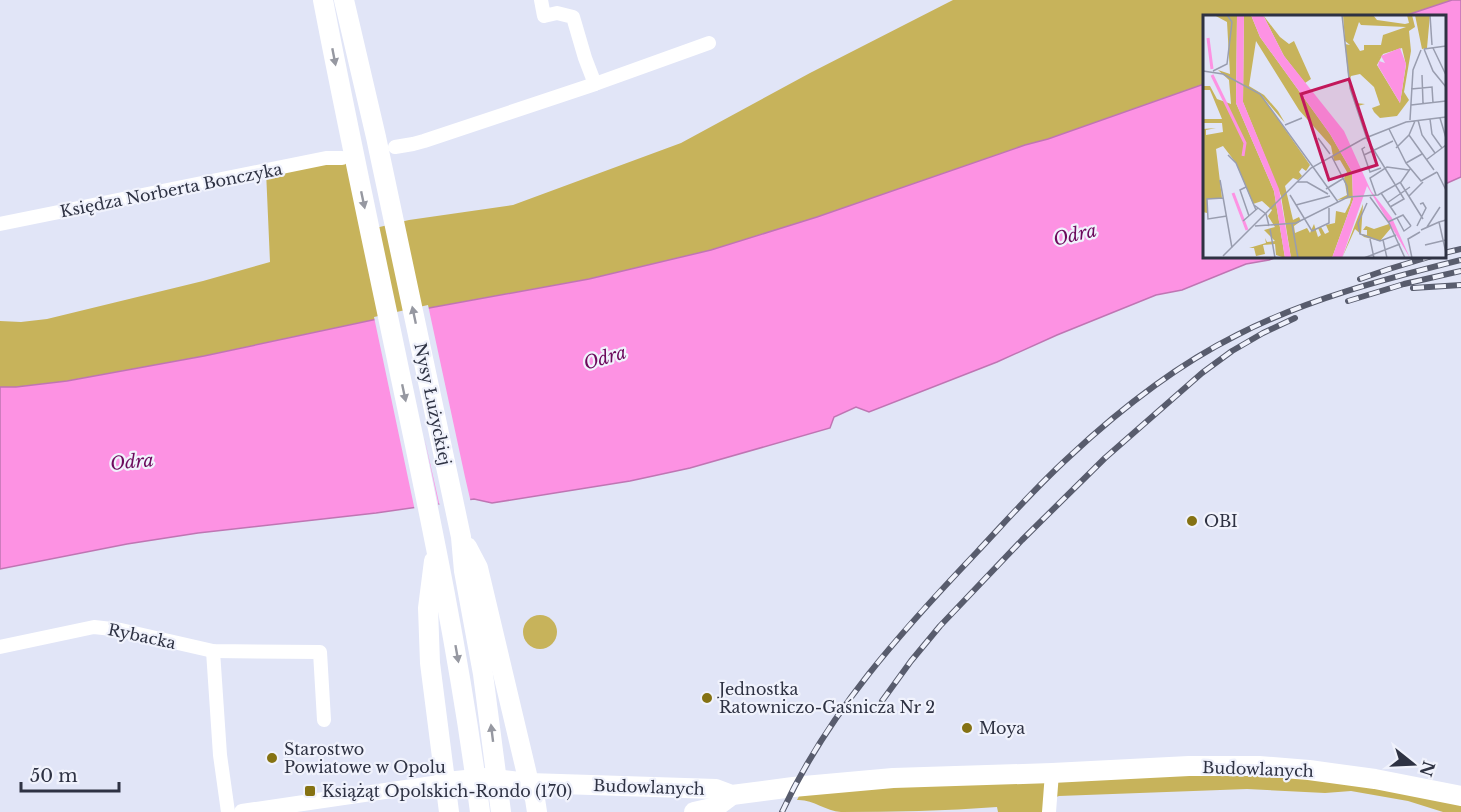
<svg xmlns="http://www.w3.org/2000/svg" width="1461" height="812" viewBox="0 0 1461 812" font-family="'Libre Baskerville',serif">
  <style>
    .green { fill: #c7b35b }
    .water { fill: #fd92e3; stroke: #bf75b3; stroke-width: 1.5 }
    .pier { fill: #e1e5f7 }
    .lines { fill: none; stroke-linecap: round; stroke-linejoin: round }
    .minor { stroke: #fff; stroke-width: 14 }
    .tertiary { stroke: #fff; stroke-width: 16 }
    .secondary { stroke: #fff; stroke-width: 20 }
    .rail-casing { stroke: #585c6d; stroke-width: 6 }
    .rail { stroke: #f0f2fc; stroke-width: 4; stroke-dasharray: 11; stroke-linecap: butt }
    .oneway { fill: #9698a1 }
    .poi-dot { fill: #857213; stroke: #f0f2fc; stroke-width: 2 }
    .labels { text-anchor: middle; stroke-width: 4.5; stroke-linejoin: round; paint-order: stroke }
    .street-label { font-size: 16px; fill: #2e3243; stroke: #f0f2fc }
    .poi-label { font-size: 16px; fill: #2e3243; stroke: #f0f2fc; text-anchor: start }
    .water-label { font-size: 18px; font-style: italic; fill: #6c095c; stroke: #f0f2fc }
    .inset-river { fill: none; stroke: #fd92e3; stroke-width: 3 }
    .inset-road { fill: none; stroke: #999daf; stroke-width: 1.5 }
    .view { fill: #c2185b; fill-opacity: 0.15; stroke: #c2185b; stroke-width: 3 }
    .inset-edge { fill: none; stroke: #2e3243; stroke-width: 3 }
  </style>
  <rect width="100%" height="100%" fill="#e1e5f7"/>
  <g class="green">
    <path d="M953 0H1452L1404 16H1204V84L1048 139 1025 145 817 217 711 250 589 279 429 308 204 356 67 381 16 387H0V321L21 322 47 319 203 281 270 262 266 171 350 151 367 230 409 220 513 205 681 143 810 73Z"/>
    <circle cx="540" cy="632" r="17"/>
    <path d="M1259 766 1461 796V812H1443L1408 801 1351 791 1325 793 1247 789 1059 796 1051 799 1049 812H998L997 807C945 811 893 812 841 812 825 811 813 799 797 800L804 786Z"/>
  </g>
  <g class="water">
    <path d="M1452 0H1461V177L1445 184 1444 16H1404Z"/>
    <path d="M1204 84V256L1277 257 1269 260 1246 264 1182 290 1156 295 1057 335 997 362 869 412 856 407 834 417 830 428 690 468 630 481 492 503 474 499 376 513 198 533 127 544 0 569V387H16L67 381 204 356 429 308 589 279 711 250 817 217 1025 145 1048 139Z"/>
  </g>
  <path class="pier" d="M428 305 465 477 471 503 440 507 424 436 439 507 415 511 374 317Z"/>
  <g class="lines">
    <g class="minor">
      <path d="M541 0 544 16 557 13 573 17 585 58 595 84"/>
      <path d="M395 147 413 144 424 141 595 84 709 43"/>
      <path d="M0 224 326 158H342"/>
      <path d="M0 647 94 627 121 630 213 651 320 652 324 720"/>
      <path d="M213 651 220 755 228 812"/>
      <path d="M1049 812 1052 773"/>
    </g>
    <path class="tertiary" d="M242 812 446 782"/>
    <g class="secondary">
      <path d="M323 0C347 125 374 249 400 374 431 520 461 663 480 812"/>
      <path d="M344 0 376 137 461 537 464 571 483 674 501 812"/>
      <path d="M467 547 478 568 529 783 535 799 537 812"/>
      <path d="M434 561 428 608 430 663 449 812"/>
      <path d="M446 782 486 778 529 783 716 789 732 795 793 787 893 778 1052 773 1189 766H1259L1309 770 1375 779 1461 796"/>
      <path d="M694 812 716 807 732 795"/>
    </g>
    <g class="rail-casing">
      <g id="rail">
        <path d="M1444 253 1461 249"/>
        <path d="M1360 279 1389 269 1432 256"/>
        <path d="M1413 288 1461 285"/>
        <path d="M1348 301 1404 284 1461 271"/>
        <path d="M882 701 911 661 940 626 1022 540 1105 458 1202 373 1232 351 1263 333 1295 318"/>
        <path d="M782 812C829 711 901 632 977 552 1007 520 1036 487 1069 457 1118 411 1177 365 1237 335 1307 299 1385 279 1461 260"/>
      </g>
    </g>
    <use href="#rail" class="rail"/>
  </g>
  <defs><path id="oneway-solid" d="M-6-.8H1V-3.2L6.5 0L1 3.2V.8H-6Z" transform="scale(1.5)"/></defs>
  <g class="oneway">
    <use href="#oneway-solid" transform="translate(334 57) rotate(79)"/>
    <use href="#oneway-solid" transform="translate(363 200) rotate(78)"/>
    <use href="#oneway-solid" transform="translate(414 315) rotate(-102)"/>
    <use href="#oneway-solid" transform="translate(404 393) rotate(78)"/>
    <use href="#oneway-solid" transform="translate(457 654) rotate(80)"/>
    <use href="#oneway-solid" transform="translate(492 733) rotate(-97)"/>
  </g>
  <g class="poi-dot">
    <circle cx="1192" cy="521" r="6"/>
    <circle cx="707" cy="698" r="6"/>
    <circle cx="967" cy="728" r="6"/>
    <circle cx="272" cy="758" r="6"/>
    <rect x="304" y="785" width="12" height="12" rx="3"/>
  </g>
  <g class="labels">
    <g class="street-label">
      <text transform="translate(171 190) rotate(-11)" y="6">Księdza Norberta Bonczyka</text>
      <text transform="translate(433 404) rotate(78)" y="6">Nysy Łużyckiej</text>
      <text transform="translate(142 636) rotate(12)" y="6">Rybacka</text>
      <text transform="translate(1258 769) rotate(2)" y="6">Budowlanych</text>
      <text transform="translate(649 787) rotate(2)" y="6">Budowlanych</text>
    </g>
    <g class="poi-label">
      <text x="1204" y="527">OBI</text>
      <text x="719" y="695">Jednostka<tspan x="719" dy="18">Ratowniczo-Gaśnicza Nr 2</tspan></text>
      <text x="979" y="734">Moya</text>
      <text x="284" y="755">Starostwo<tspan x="284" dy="18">Powiatowe w Opolu</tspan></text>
      <text x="322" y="797">Książąt Opolskich-Rondo (170)</text>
    </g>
    <g class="water-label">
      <text transform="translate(1075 235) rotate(-13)" y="6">Odra</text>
      <text transform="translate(605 358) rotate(-16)" y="6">Odra</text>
      <text transform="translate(132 462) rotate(-5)" y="6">Odra</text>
    </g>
  </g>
  <g transform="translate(1203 15)">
    <rect width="243" height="243" fill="#e1e5f7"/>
    <path d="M11 0H34L33 88 71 176 82 243 73 240 72 229 60 230 62 239 53 241 51 233H46L63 228 62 223 64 227 72 226 61 215 72 212 65 201 69 195 59 186 50 189 33 148 20 131 13 134 19 183 4 184V198L0 197V114L13 113 3 115V120L20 117 19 108H0V104H19L7 75H0V71H7L14 84 28 89 26 65 15 55 27 59 24 7ZM41 0H48L57 22 127 119 149 157 150 185 129 243H88L78 181 40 87ZM53 26 96 95 128 131 131 146 137 145 144 157 141 163 144 180 134 185 148 183 147 188 142 198 133 196 132 208 123 210 126 217 122 219 118 212 115 213 118 220 115 222 111 209 107 218 104 213 92 218 91 211 98 206 96 202 90 205 82 171 90 163 95 165 99 161 96 157 99 153 103 156 107 150 58 80 82 108 75 96 61 80 46 71ZM60 0 77 22 86 29 91 26 108 64 102 68 81 41ZM140 0H170L174 5 202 9 206 8 204 0H209L212 12 206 16 208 36 201 77 206 85 194 101 177 103 171 97 169 93 177 90 171 72 157 59 148 61 146 67 153 88 162 89 155 91 157 103 146 69 142 29 147 30 142 26ZM156 7 158 10 203 12 180 20 178 30H161V35L157 36 150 25ZM199 33 203 50 197 88 174 50 180 39ZM212 0H227L224 33 219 34ZM160 189 158 219 164 220V215H160L163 211 171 214 186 209 188 213 177 226 161 222 152 214 139 243Z" fill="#c7b35b" fill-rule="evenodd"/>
    <path d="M34 0H41L40 87 76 174 88 243H82L71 176 33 88ZM48 0H60L81 41 141 116 168 176 189 203 207 243 164 171 139 243H129L150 185 149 157 127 119 57 22ZM197 33 203 49 197 88 175 51 176 46 182 48 178 41 173 43Z" fill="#fd92e3"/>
    <path class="inset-river" d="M5 23 9 54M9 60 42 128 40 141M30 178 44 215"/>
    <path class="inset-road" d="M139 0 147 73 164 124M227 0 229 30M230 33 243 60M221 34 230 56 243 72M221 34 243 31M0 56 20 59 57 79 110 152M10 56 24 49 29 7 24 0M219 60 220 88M208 74 229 72 230 88M208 90 243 86M237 103 243 123M227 104 229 119 239 133M207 105 210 55 218 35M215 105 219 120 232 138M82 110 99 103M186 114 203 148 218 166 234 157M206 120 231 155M115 123 127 139M164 124 201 184 187 192M162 132 159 134 167 157 178 153M193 133 206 120 212 106M25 140 33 148 53 195M161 140 190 126M129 142 144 171 145 182M223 145 243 130M203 148 219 139M110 152 135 187M234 157 243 175M17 165 29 233M94 167H104L125 179M197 167 220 204M43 172 37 175 46 201M123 174 141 163M178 178 193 200M87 180 109 216 126 208V193M173 180 167 163 184 152 206 155M206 181 220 167M167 182 186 208 202 243M20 183 4 184 5 204 24 201M164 188 155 208 157 219 177 226 193 220M184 188 207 172M51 190 63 199 66 211M93 190 127 181M194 203 201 216 208 211M243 205 236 207 243 238M40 206 55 193M185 207 200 200 208 211M89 209 95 243M52 211 93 208 145 182 175 180 198 167 207 154M214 211 223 193 220 188 217 189M224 212 237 192M67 214 72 243M218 215 236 207M167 224 171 243M180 225 184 243M222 230 243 225M20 241 108 153 160 124 203 107 243 102M161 243 197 229M209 243 205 224 217 217"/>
    <path class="view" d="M146 64 174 150 126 165 98 79Z"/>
    <rect width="243" height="243" class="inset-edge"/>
  </g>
  <g transform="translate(1413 764) rotate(108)" stroke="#f0f2fc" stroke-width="4.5" paint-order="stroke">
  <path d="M0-4.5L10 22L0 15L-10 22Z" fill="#2e3243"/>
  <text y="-9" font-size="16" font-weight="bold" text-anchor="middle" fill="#2e3243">N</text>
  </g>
  <path d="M21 782v9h98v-9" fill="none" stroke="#2e3243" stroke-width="3"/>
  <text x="30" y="782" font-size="18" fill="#2e3243" stroke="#f0f2fc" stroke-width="4.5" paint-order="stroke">50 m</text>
</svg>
